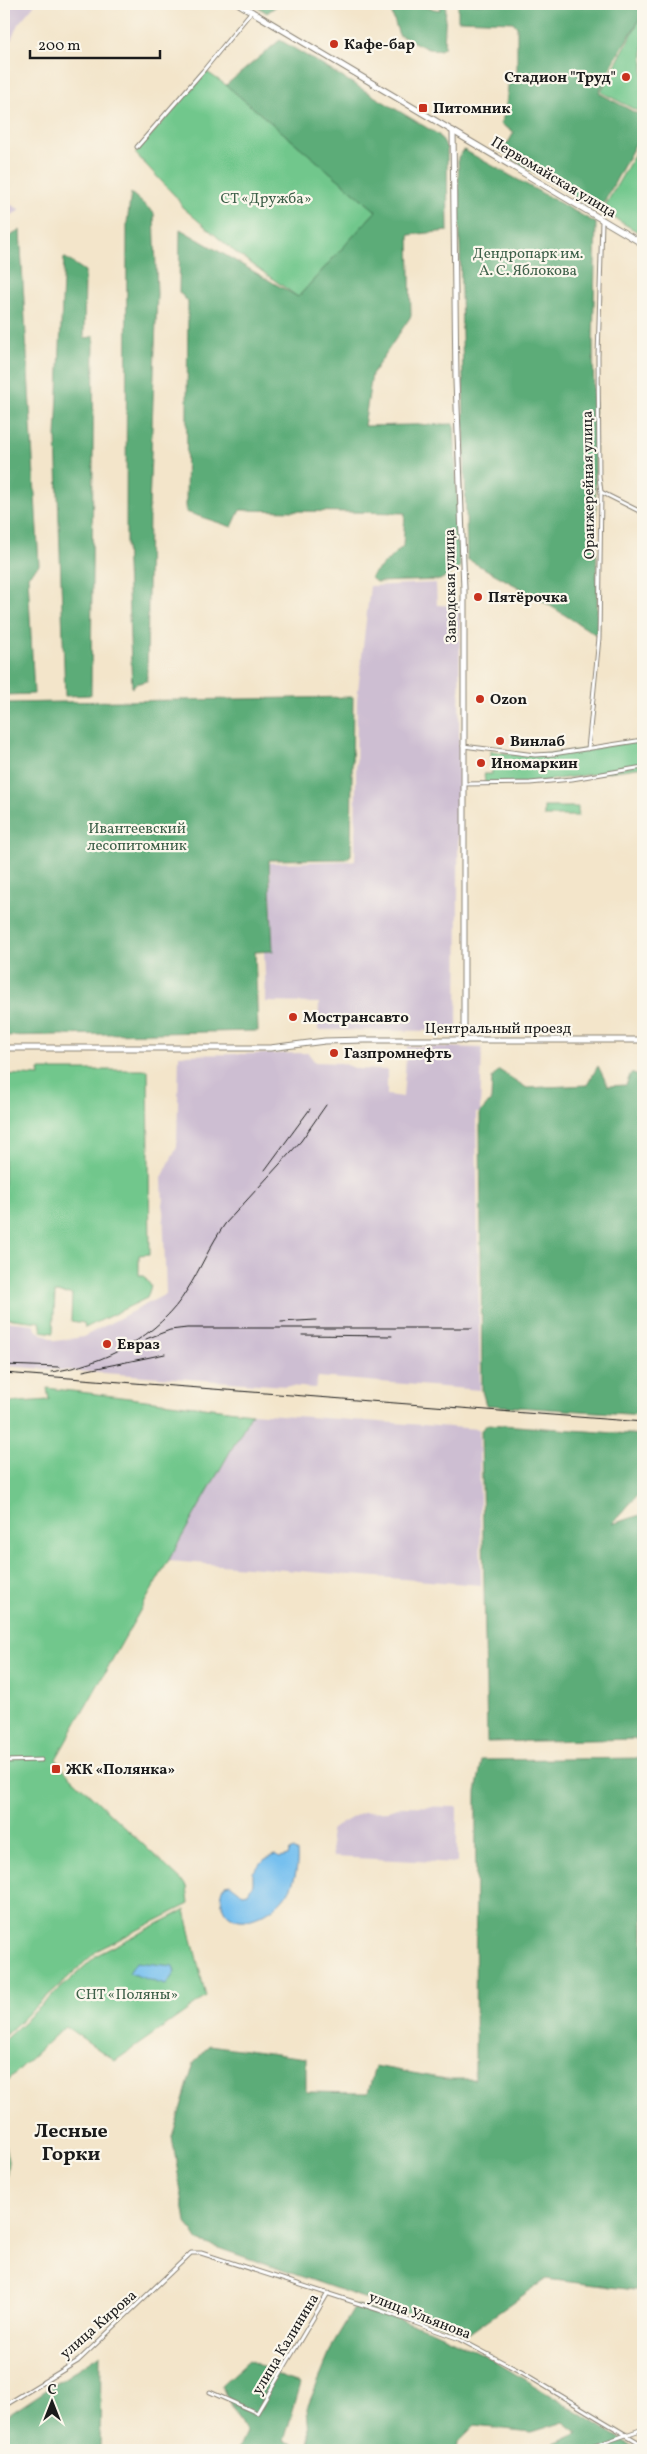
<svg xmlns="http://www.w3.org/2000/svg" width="647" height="2454" viewBox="0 0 647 2454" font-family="Vollkorn,serif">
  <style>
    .industrial { fill: #cdbed2 }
    .green { fill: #71c78c; stroke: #467254 }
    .forest { fill: #5cac78; stroke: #3c644a }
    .water { fill: #76c0ef; stroke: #496e86 }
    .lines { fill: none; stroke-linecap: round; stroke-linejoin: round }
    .street-casing { stroke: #888073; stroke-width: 5 }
    .secondary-casing { stroke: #888073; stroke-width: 7 }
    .street { stroke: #fff; stroke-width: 3 }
    .secondary { stroke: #fff; stroke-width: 5 }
    .rail { stroke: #1c1c1c; stroke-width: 1 }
    .poi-dot { fill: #c8321e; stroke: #fbf7ec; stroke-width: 2 }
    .labels { text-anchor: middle; stroke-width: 4.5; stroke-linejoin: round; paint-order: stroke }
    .poi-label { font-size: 15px; font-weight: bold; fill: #1c1c1c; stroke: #fbf7ec; text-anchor: start }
    .street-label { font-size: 15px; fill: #1c1c1c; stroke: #fbf7ec }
    .park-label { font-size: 15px; fill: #3e6049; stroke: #fbf7ec }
    .district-label { font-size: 20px; font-weight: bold; fill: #1c1c1c; stroke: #fbf7ec }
  </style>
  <rect width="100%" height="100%" fill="#fbf7ec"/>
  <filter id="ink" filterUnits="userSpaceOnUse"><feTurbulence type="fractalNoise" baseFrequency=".02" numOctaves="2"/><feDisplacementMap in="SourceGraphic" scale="10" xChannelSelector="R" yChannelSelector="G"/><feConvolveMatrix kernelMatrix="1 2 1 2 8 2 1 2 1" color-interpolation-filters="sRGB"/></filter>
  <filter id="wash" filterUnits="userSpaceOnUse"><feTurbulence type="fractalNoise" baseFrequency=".0096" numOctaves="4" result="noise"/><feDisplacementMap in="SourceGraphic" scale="20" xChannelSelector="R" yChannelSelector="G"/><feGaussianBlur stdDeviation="1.12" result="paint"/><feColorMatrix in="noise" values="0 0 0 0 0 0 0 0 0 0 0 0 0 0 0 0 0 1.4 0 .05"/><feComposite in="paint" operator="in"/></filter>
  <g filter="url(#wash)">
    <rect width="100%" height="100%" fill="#f3e5ca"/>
    <g class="industrial">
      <path d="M4 4H35L18 24 4 57Z"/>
      <path d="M4 201 21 210 4 219Z"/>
      <path d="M436 583 437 605 460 606 457 1031 318 1030 319 1003 266 1002 264 951H273L270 863 355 861 357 699 370 586Z"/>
      <path d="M407 1046 482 1048 480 1113H476L480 1390 318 1377 315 1388 4 1366V1321L33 1324 37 1331 56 1341 83 1337 166 1294 162 1178 177 1146 179 1055 308 1053 315 1062 342 1063 357 1069 387 1070V1095L403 1097Z"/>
      <path d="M252 1413 479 1429 481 1585 168 1561Z"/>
      <path d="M403 1806 457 1807V1863L333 1857 330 1830 362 1812 388 1811Z"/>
    </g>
    <g class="green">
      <path d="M643 13V114L601 92Z"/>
      <path d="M207 72 226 85 376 211 298 297 235 252 182 207 177 198 135 153Z"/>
      <path d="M643 140V235L602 211Z"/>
      <path d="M643 740V767L530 783H485L484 774H492L491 751C542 760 592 748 643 740Z"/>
      <rect x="544" y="807" width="34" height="9"/>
      <path d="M39 1070H148L150 1254 139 1255V1275H143L151 1286 147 1298 85 1328 84 1323 71 1321 72 1294 55 1293 53 1333 42 1331 40 1322 4 1318V1074L40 1076Z"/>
      <path d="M47 1388 252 1413 56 1759 61 1767 187 1886 189 1904 98 1950 4 2036V1403L49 1400Z"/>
      <path d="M185 1910 206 1997 115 2061 65 2026 4 2084V2040L97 1955Z"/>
      <path d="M4 2141 8 2161 4 2200Z"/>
    </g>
    <g class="forest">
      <path d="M253 4H279L267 13Z"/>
      <path d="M390 4 400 7 417 6 440 10 441 4H446L444 48 440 50 428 49 399 35 392 14 388 9Z"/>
      <path d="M458 4H582L583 7 587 4H642L641 17 614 61 599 93 643 117V130L599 212 498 150 504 142 508 143 514 132 500 124 505 113 509 77 517 74V27L513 22 458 20Z"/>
      <path d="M280 40 439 135 447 148 448 231 409 235 411 316 372 374 364 426 454 424 460 568 440 580 376 582 370 577 403 546 405 513 240 510 232 527 186 512 188 302 179 292 180 229 298 297 376 211 226 85Z"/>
      <path d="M464 150 596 223 593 342 598 636 533 595 467 559 458 157Z"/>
      <path d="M131 193 154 213 157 294 149 508 147 681 135 684 132 688 126 542 127 223Z"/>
      <path d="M20 230 39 565 28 576 34 694 4 695V240Z"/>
      <path d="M64 257 85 271 84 339 94 336 91 695 65 696 56 437Z"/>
      <path d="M353 697 351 855 346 859 269 860 273 951 255 952 258 1031 4 1036V703Z"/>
      <path d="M598 1066 608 1086 626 1085 631 1073 643 1078V1415L486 1405 482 1391 480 1113 491 1100 492 1078 499 1070 527 1088 587 1085Z"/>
      <path d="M488 1424 643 1435V1489L612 1524 643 1514V1739L487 1742 481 1430Z"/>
      <path d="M643 1758V2291L546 2279 468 2334 198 2241 186 2222 172 2137 194 2063 209 2045 306 2058V2092L368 2093 375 2066 445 2079H475L476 1792 482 1760Z"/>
      <path d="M356 2305 431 2330 483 2354 639 2450H541L578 2433 564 2422 532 2432 474 2426 458 2442 457 2450H238L246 2433 221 2385 249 2360 286 2379 301 2383 284 2441 310 2449 307 2408 334 2342Z"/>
      <path d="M101 2354 100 2450H4V2418Z"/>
    </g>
    <g class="water">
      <path d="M293 1849 297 1852C299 1879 288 1902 262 1915 255 1918 248 1921 240 1920 222 1918 217 1898 225 1885L230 1884 243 1894 248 1893 253 1884V1872L265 1859 276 1855 279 1858 288 1856 289 1852Z"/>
      <path d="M136 1962 173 1966 175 1972 166 1985C153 1982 142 1977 129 1973Z"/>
    </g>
  </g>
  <g filter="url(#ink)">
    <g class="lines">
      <g class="street-casing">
        <g id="street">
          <path d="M137 147 203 71 251 12"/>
          <path d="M601 492 643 513"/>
          <path d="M463 746 535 755 553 754 643 740"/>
          <path d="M588 749 599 638 601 492 599 476 598 357 602 221"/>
          <path d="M464 784 530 783 572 779 643 767"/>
          <path d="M4 1761 41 1760"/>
          <path d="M641 2300 643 2310"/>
          <path d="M210 2392 257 2413 328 2293"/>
          <path d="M4 2406 78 2361 191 2253H201L379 2310 457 2338 523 2373 643 2445"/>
          <path d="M583 2450 643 2429"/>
        </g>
      </g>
      <g class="secondary-casing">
        <g id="secondary">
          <path d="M239 4 643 244"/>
          <path d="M453 131 456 381 464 589V1041"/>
          <path d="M4 1048H270L325 1041 364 1040H643"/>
        </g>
      </g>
      <use href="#street" class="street"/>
      <use href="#secondary" class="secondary"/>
      <g class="rail">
        <path d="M265 1170 310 1109"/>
        <path d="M281 1322 316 1320"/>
        <path d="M302 1335 392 1336"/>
        <path d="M146 1339 170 1330 187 1328H472"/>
        <path d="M4 1365 59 1367"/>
        <path d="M83 1371 165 1354"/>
        <path d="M51 1372C103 1365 160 1336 187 1290 201 1268 210 1245 225 1224L301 1141 326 1105"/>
        <path d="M4 1373 643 1422"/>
      </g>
    </g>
  </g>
  <g class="poi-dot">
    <circle cx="334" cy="44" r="5"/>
    <circle cx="626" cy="77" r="5"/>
    <rect x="418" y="103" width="10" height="10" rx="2.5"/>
    <circle cx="478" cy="597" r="5"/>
    <circle cx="480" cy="699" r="5"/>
    <circle cx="500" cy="741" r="5"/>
    <circle cx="481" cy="763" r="5"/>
    <circle cx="293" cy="1017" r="5"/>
    <circle cx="334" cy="1053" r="5"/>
    <circle cx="107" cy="1344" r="5"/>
    <rect x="51" y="1764" width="10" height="10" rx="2.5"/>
  </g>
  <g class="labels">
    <g class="poi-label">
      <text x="344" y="49">Кафе-бар</text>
      <text x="616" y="82" text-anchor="end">Стадион "Труд"</text>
      <text x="433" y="113">Питомник</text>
      <text x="488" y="602">Пятёрочка</text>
      <text x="490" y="704">Ozon</text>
      <text x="510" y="746">Винлаб</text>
      <text x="491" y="768">Иномаркин</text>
      <text x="303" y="1022">Мострансавто</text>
      <text x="344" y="1058">Газпромнефть</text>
      <text x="117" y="1349">Евраз</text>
      <text x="66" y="1774">ЖК «Полянка»</text>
    </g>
    <g class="street-label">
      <text transform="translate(554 177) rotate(31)" y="5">Первомайская улица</text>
      <text transform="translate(588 485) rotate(-91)" y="5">Оранжерейная улица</text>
      <text transform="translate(450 586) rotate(-91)" y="5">Заводская улица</text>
      <text x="498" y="1033">Центральный проезд</text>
      <text transform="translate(420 2315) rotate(21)" y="5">улица Ульянова</text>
      <text transform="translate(98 2324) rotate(-41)" y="5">улица Кирова</text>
      <text transform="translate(285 2344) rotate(-59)" y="5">улица Калинина</text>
    </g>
    <g class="park-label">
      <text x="266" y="203">СТ «Дружба»</text>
      <text x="528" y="258">Дендропарк им.<tspan x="528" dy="17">А. С. Яблокова</tspan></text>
      <text x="137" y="833">Ивантеевский<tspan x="137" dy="17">лесопитомник</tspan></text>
      <text x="127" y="1999">СНТ «Поляны»</text>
    </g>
    <g class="district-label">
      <text x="71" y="2137">Лесные<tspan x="71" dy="23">Горки</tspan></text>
    </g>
  </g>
  <rect width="647" height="2454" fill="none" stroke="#fbf7ec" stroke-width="20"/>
  <g transform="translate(52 2402)" stroke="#fbf7ec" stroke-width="4" paint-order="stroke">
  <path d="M0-4L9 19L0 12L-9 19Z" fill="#1c1c1c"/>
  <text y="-8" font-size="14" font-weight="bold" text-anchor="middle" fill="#1c1c1c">С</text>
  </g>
  <path d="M30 50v8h130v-8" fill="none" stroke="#1c1c1c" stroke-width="2.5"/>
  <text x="38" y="50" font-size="15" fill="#1c1c1c" stroke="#fbf7ec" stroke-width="4" paint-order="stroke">200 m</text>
</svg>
